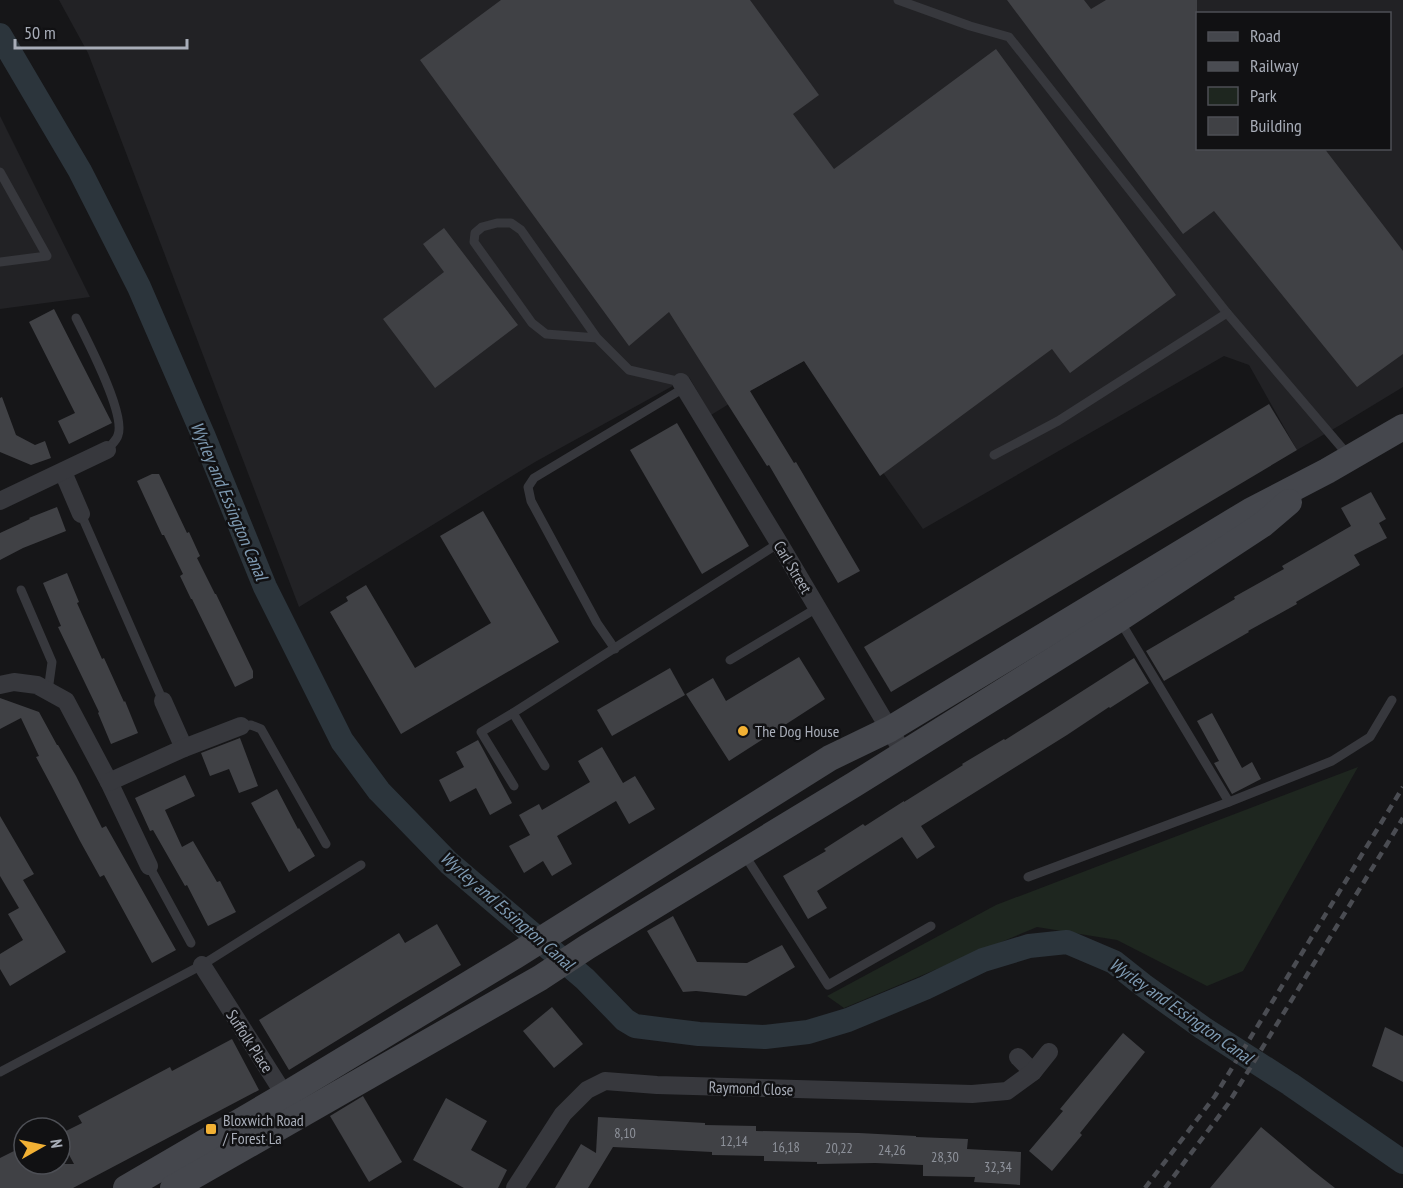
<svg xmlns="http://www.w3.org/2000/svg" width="1403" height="1188" viewBox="0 0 1403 1188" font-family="'PT Sans Narrow',sans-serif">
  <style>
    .built { fill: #222225; fill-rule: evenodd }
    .green { fill: #1e261f }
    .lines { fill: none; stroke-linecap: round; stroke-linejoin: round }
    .canal { stroke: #2c353c; stroke-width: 24 }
    .building { fill: #404145 }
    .lane { stroke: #37383d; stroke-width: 9 }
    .street { stroke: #37383d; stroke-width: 18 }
    .secondary { stroke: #45474d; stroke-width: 26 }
    .rail { stroke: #4a4c52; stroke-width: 4.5; stroke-dasharray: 8 6; stroke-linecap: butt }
    .poi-dot { fill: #f2b134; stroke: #111113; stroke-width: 2 }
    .labels { text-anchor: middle; stroke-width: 5; stroke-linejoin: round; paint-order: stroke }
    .number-label { font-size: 14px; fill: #8e929b }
    .street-label { font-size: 16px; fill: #a8adb8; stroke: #111113 }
    .poi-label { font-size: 16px; fill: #a8adb8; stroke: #111113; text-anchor: start }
    .water-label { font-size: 18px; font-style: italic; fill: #7f9bb3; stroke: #111113 }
  </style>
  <rect width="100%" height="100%" fill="#161618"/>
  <g class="built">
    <path d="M59 0H1403V387L1342 424 1297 450 1249 365 1224 356 923 529 804 361 750 391 711 415 689 377 535 462 299 607 88 53ZM1198 14H1390V148H1198Z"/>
    <path d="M0 116 90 297 0 309Z"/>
  </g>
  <path class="green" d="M1358 767 1243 971 1207 986 1117 940 1037 927 844 1008 827 996 996 905Z"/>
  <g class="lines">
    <path class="canal" d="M0 35 80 171 139 287 204 437 265 587 342 741 379 791 449 863 585 979 625 1020 635 1026 699 1034 765 1037 808 1032 848 1020 925 988 983 960 1029 946 1067 942 1114 962 1143 985 1203 1028 1290 1084 1403 1162"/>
  </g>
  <g class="building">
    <path d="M501 0H750L819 95 793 114 834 169 996 49 1176 295 1070 373 1052 349 880 476 804 361 750 391 794 463 796 462 860 571 838 583 769 465 767 466 669 312 629 346 420 60Z"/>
    <path d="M1007 0H1084L1091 9 1106 0H1197V148H1324L1403 251V354L1357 387 1214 211 1183 234Z"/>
    <path d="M444 228 518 325 435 388 383 319 444 272 423 244Z"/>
    <path d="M54 309 112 423 69 444 58 421 75 413 29 322Z"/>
    <path d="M2 397 16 435 35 445 45 441 51 458 31 465 0 452V398Z"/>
    <path d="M1269 404 1297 450 891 692 864 647Z"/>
    <path d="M677 423 749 546 702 574 630 450Z"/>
    <path d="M152 474H159L187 533 189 532 200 556 197 558 215 594H216L253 671V678L235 687 192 599H191L180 576 183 574 164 535H162L137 481Z"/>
    <path d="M1371 492 1386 519 1379 523 1387 538 1354 555 1360 565 1296 602 1297 604 1248 631 1249 632 1164 681 1146 651 1235 599 1234 597 1284 569 1282 566 1351 526 1341 508Z"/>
    <path d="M57 507 66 531 23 548 0 560V533L30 519 29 518Z"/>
    <path d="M483 511 559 642 401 734 330 612 348 601 346 597 366 585 415 668 491 623 440 536Z"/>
    <path d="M67 573 79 602 77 603 102 659 104 658 124 702 125 701 138 733 111 744 98 713 99 712 58 627 61 626 43 583Z"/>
    <path d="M799 657 825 699 729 761 686 694 713 678 726 701Z"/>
    <path d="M1134 658 1149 683 1110 708 1109 707 1067 735 921 826 935 847 917 859 902 837 817 891 827 908 808 919 783 876 826 851 824 849 863 824 865 826 904 801V802L963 765 962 764 1004 739 1005 740 1048 713Z"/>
    <path d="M670 668 685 695 612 736 597 710Z"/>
    <path d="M0 698 39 712 57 745H58L76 776 102 828 106 826 176 950 152 963 104 875 100 877 80 841 51 785 36 757 39 756 21 718 0 729Z"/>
    <path d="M1212 713 1242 768 1252 762 1261 779 1232 794 1214 763 1219 761 1197 721Z"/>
    <path d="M240 738 258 786 239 793 229 769 210 776 201 753Z"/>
    <path d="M478 740 512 803 490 815 476 788 450 802 439 780 464 767 456 752Z"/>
    <path d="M602 747 623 783 635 776 655 809 629 824 616 801 557 836 572 864 552 876 543 861 524 873 509 846 530 835 519 815 539 804 542 810 590 782 578 761Z"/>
    <path d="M185 775 195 796 165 810 182 847 193 841 217 882 220 881 236 912 208 926 187 885 185 886 153 830 150 831 135 798Z"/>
    <path d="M277 789 298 829 299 828 315 856 289 872 251 803Z"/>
    <path d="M0 816 34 874 23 880 66 952 10 986 0 969V954L23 940 8 914 19 908 0 876Z"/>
    <path d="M673 916 697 962 747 963 782 945 795 967 746 996 696 991 683 992 647 931Z"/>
    <path d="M437 924 461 965 401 1001 289 1070 259 1020 399 933 405 943Z"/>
    <path d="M552 1007 583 1044 554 1068 523 1031Z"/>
    <path d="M1385 1027 1403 1036V1082L1372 1066Z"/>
    <path d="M1123 1033 1145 1052 1080 1133 1082 1135 1052 1171 1029 1151 1063 1111 1060 1109Z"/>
    <path d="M232 1039 259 1090 73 1188H0V1158L24 1146V1164H74L60 1138V1134L82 1123 78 1116 170 1067 172 1071Z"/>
    <path d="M363 1096 402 1162 369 1182 330 1116Z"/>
    <path d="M446 1098 487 1121 471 1150 507 1170 498 1188H464L413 1160Z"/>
    <path d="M598 1117 705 1123V1125L756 1126V1131L859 1133 916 1136V1137L968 1139 967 1149 1021 1152 1020 1185 974 1182 975 1177 923 1176V1165L875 1163 817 1164V1162L764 1161V1156L712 1155V1152L613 1147 588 1188H555L581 1144 596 1153Z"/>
    <path d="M1261 1127 1312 1170 1335 1188H1210Z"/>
  </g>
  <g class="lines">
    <g class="lane">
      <path d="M898 0 970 26 1009 37 1227 313 1348 455"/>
      <path d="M0 172 47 256 0 262"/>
      <path d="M76 318C87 340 126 414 118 435 117 440 110 446 107 450"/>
      <path d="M597 338 546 334 532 323 474 242 475 233 482 227 497 223H511L521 230 597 338 629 370 681 382"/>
      <path d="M994 455 1058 421 1227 313"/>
      <path d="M81 514 163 701"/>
      <path d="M21 590 52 662 48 691"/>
      <path d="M1120 621 1229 802"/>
      <path d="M615 649 597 623 531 501 528 487 534 478 684 388"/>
      <path d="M730 660 817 608"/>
      <path d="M513 713 779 543"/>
      <path d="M241 726 251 725 261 729 326 844"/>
      <path d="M514 786 481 732 513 713 545 766"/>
      <path d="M744 854 828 985 931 926"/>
      <path d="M149 866 191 943"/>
      <path d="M1028 877 1229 802 1332 761 1370 737 1392 700"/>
      <path d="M0 1072 202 965 361 865"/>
    </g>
    <g class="street">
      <path d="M681 382 779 543 904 754"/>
      <path d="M63 472 81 514"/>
      <path d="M0 501 107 450"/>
      <path d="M0 685 14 682 37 685 66 701 109 782 149 866"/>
      <path d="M163 701 184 748"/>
      <path d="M109 782 184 748 241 726"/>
      <path d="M202 965 291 1105"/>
      <path d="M1018 1057 1033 1072"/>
      <path d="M515 1188 563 1114 587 1090 605 1081 657 1085 972 1094 1007 1091 1033 1072 1049 1052"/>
    </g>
    <g class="secondary">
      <path d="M126 1188 285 1095 515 956 830 758 890 729 1250 511 1327 471 1403 427"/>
      <path d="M173 1188 540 978 587 947 855 784 1119 619 1262 525 1289 502"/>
    </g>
    <g class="rail">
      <path d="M1145 1188 1215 1096 1403 787"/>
      <path d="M1165 1188 1228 1104 1403 818"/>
    </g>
  </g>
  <g class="poi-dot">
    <circle cx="743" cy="731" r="6"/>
    <rect x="205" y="1123" width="12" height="12" rx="3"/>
  </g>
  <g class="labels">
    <g class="number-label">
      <text x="625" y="1138">8,10</text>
      <text x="734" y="1146">12,14</text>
      <text x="786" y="1152">16,18</text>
      <text x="839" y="1153">20,22</text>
      <text x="892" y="1155">24,26</text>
      <text x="945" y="1162">28,30</text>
      <text x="998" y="1172">32,34</text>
    </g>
    <g class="street-label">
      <text transform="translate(793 567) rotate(59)" y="6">Carl Street</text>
      <text transform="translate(250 1041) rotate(57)" y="6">Suffolk Place</text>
      <text transform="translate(751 1088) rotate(2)" y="6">Raymond Close</text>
    </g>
    <g class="poi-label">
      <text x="755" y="737">The Dog House</text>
      <text x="223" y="1126">Bloxwich Road<tspan x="223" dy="18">/ Forest La</tspan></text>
    </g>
    <g class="water-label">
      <text transform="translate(229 501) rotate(67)" y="6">Wyrley and Essington Canal</text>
      <text transform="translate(507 911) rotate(41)" y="6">Wyrley and Essington Canal</text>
      <text transform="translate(1181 1011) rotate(35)" y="6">Wyrley and Essington Canal</text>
    </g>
  </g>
  <rect x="1196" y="12" width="195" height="138" fill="#111113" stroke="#4d4f55" stroke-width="1.5"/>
  <rect x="1208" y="32" width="30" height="9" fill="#45474d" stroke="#4d4f55" stroke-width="1.5"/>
  <text x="1250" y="42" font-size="18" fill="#a8adb8">Road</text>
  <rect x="1208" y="62" width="30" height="9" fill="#4a4c52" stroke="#4d4f55" stroke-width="1.5"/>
  <text x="1250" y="72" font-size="18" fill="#a8adb8">Railway</text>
  <rect x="1208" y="87" width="30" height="18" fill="#1e261f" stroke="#4d4f55" stroke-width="1.5"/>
  <text x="1250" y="102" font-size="18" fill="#a8adb8">Park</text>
  <rect x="1208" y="117" width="30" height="18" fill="#404145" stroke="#4d4f55" stroke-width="1.5"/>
  <text x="1250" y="132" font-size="18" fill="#a8adb8">Building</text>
  <g transform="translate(42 1146) rotate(81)"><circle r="28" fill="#111113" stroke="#4d4f55" stroke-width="1.5"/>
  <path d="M0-4.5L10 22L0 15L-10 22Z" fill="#f2b134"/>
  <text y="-9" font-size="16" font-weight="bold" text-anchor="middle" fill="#a8adb8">N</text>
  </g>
  <path d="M15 39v9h172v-9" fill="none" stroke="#a8adb8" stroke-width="3"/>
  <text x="24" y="39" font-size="18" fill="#a8adb8" stroke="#111113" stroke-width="4.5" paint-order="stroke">50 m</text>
</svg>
